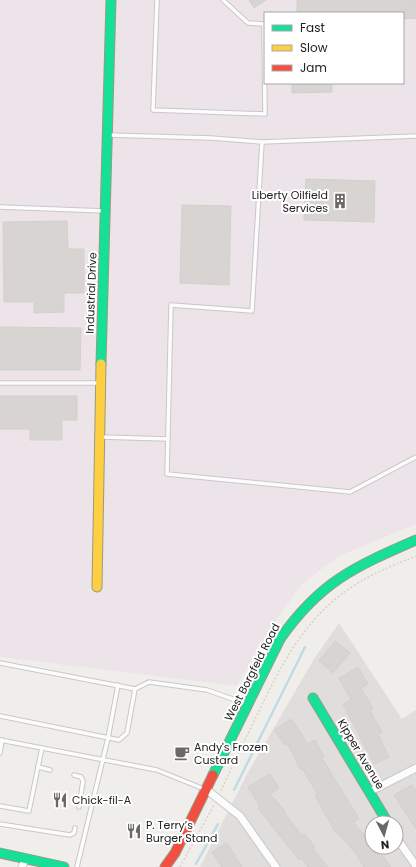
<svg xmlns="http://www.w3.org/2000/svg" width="416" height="867" viewBox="0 0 416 867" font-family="Poppins,sans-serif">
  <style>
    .residential { fill: #dfdedc; fill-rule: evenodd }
    .industrial { fill: #ede4e9; fill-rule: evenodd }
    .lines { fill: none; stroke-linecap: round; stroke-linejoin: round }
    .stream { stroke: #bfdbe3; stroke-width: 2.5 }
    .building { fill: #d7d4d2; stroke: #d3d0cc }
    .lane-casing { stroke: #c9c8c7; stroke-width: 5.5 }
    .street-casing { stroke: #c9c8c7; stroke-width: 9 }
    .fast-casing { stroke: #999a82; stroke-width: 11 }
    .slow-casing { stroke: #999a82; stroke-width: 11 }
    .jam-casing { stroke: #999a82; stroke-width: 11 }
    .path { stroke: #dccecd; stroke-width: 1.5; stroke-dasharray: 2 2; stroke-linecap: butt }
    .lane { stroke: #fdfcfc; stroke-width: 3.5 }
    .street { stroke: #fdfcfc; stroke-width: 7 }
    .fast { stroke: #16e098; stroke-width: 9 }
    .slow { stroke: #ffcf43; stroke-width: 9 }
    .jam { stroke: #f24e42; stroke-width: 9 }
    .labels { text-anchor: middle; stroke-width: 4; stroke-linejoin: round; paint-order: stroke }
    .poi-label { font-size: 11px; fill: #222; stroke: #fff; text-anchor: start }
    .street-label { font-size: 11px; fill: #222; stroke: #fff }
  </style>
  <rect width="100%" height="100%" fill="#f0eeeb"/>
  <path class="residential" d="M339 623 402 719 416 710V867H200L247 774 314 659ZM372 823H396V847H372Z"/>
  <path class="industrial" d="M0 0H416V524L339 556 302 584 278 617 237 686 0 657ZM265 13H403V83H265Z"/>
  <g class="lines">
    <g class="stream">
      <path d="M234 790 305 647"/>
      <path d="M196 864 218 824"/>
    </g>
  </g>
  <g class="building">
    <path d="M249 0H266L254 8Z"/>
    <path d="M297 0H416V18L403 19V13H297Z"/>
    <path d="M292 83H332V92L292 93Z"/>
    <path d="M306 179 375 181 374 222 304 220Z"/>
    <path d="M182 205 231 206 229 285 180 283Z"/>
    <path d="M67 221 68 249H84V293H64V312L34 313V302H4L3 222Z"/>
    <path d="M0 327 81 328 80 370H0Z"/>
    <path d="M0 396H77V420H62V440H30V429H0Z"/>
    <path d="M335 641 350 653 333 673 319 661Z"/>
    <path d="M358 667 368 684 361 688 373 709 370 711 382 732 378 734 389 757 374 764 343 704 351 700 339 678Z"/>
    <path d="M291 719 308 744 315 740 324 757 322 758 359 819 353 822 364 835 367 832 372 838V847H376L391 867H364L357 855 337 832 336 833 315 796 318 795 302 768 300 769 288 744 286 746 274 730Z"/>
    <path d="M270 774 279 788 270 794 285 811 284 812 302 836 305 834 315 848 313 849 328 867H308L301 858 299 860 258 808 260 807 248 787Z"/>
    <path d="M412 785 416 791V829L394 795Z"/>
    <path d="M227 843 242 867H222L212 852Z"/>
  </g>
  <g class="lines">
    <g class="lane-casing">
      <g id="lane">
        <path d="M157 0 153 110 265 114 264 24 248 23 223 0"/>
        <path d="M108 135 211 138 262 142 252 311 171 305 167 474 350 492 416 457"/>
        <path d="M262 142 416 136"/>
        <path d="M0 207 105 211"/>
        <path d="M0 383H99"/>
        <path d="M101 437 168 439"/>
        <path d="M0 663 135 689 149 682 207 690 247 704"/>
        <path d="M0 716 119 740 127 733 135 689"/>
        <path d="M0 740 157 770 204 789"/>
        <path d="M42 748 38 767 50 770"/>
        <path d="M0 753 2 740"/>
        <path d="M74 775 81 777 83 781 79 807"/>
        <path d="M0 806 29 811 38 767"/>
        <path d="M0 824 70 835 74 833 75 828"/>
        <path d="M77 867 108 738 118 685"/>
      </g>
    </g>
    <g class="street-casing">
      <g id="street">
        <path d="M207 790 240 816 276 867"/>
        <path d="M369 792 416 768"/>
        <path d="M396 837 416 866"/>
        <path d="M22 867 26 858"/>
      </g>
    </g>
    <g class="fast-casing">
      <g id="fast">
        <path d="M101 364 111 0"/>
        <path d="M313 698 388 823"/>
        <path d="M213 775 280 639C320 582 354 567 416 540"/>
        <path d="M0 853 64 867"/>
      </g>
    </g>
    <g class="slow-casing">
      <path id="slow" d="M97 587 101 364"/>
    </g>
    <g class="jam-casing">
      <path id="jam" d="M165 867 175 853 213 775"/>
    </g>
    <g class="path">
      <path d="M221 791C233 764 246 738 259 711 283 661 308 613 358 583 376 572 396 564 416 556"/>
      <path d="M180 867 214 805"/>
    </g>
    <use href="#lane" class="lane"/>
    <use href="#street" class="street"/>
    <use href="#fast" class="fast"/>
    <use href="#slow" class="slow"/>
    <use href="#jam" class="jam"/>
  </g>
  <defs>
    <g id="building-bare" transform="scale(1.2)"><path d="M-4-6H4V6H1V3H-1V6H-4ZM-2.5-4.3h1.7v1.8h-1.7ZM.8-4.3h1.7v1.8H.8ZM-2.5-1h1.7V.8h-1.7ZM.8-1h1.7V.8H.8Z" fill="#6a6968" stroke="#fff" stroke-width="2.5" paint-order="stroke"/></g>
    <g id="cafe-bare" transform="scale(1.2)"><path d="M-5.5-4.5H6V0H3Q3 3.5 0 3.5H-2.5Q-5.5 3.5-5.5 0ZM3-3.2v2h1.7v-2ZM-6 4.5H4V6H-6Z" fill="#6a6968" stroke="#fff" stroke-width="2.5" paint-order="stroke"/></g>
    <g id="restaurant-bare" transform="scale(1.2)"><path d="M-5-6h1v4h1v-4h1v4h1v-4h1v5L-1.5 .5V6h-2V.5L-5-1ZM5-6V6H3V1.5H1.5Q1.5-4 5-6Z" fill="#6a6968" stroke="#fff" stroke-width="2.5" paint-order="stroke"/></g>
  </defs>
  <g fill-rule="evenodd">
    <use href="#building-bare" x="340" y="201"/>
    <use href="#cafe-bare" x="182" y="753"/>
    <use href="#restaurant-bare" x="60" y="800"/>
    <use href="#restaurant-bare" x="134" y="831"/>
  </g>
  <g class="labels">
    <g class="poi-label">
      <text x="328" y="199" text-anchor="end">Liberty Oilfield<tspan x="328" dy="13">Services</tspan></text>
      <text x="194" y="751">Andy's Frozen<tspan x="194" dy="13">Custard</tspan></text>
      <text x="72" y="804">Chick-fil-A</text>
      <text x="146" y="829">P. Terry’s<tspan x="146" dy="13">Burger Stand</tspan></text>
    </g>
    <g class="street-label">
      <text transform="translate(91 293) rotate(-88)" y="4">Industrial Drive</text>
      <text transform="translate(252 672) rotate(-63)" y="4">West Borgfeld Road</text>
      <text transform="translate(361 754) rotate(59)" y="4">Kipper Avenue</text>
    </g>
  </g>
  <rect x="264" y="12" width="140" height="72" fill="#ffffff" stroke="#a7a7a7"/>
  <rect x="272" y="25" width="20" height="6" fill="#16e098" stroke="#a7a7a7"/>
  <text x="300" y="32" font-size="12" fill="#222222">Fast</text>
  <rect x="272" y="45" width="20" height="6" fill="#ffcf43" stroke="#a7a7a7"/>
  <text x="300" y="52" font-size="12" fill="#222222">Slow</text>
  <rect x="272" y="65" width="20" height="6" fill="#f24e42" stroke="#a7a7a7"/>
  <text x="300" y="72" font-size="12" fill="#222222">Jam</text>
  <g transform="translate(384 835) rotate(174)"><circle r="19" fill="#ffffff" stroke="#a7a7a7"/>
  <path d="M0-3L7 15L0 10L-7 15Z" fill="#6a6968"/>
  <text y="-6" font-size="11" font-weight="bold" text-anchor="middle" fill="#222222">N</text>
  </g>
</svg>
